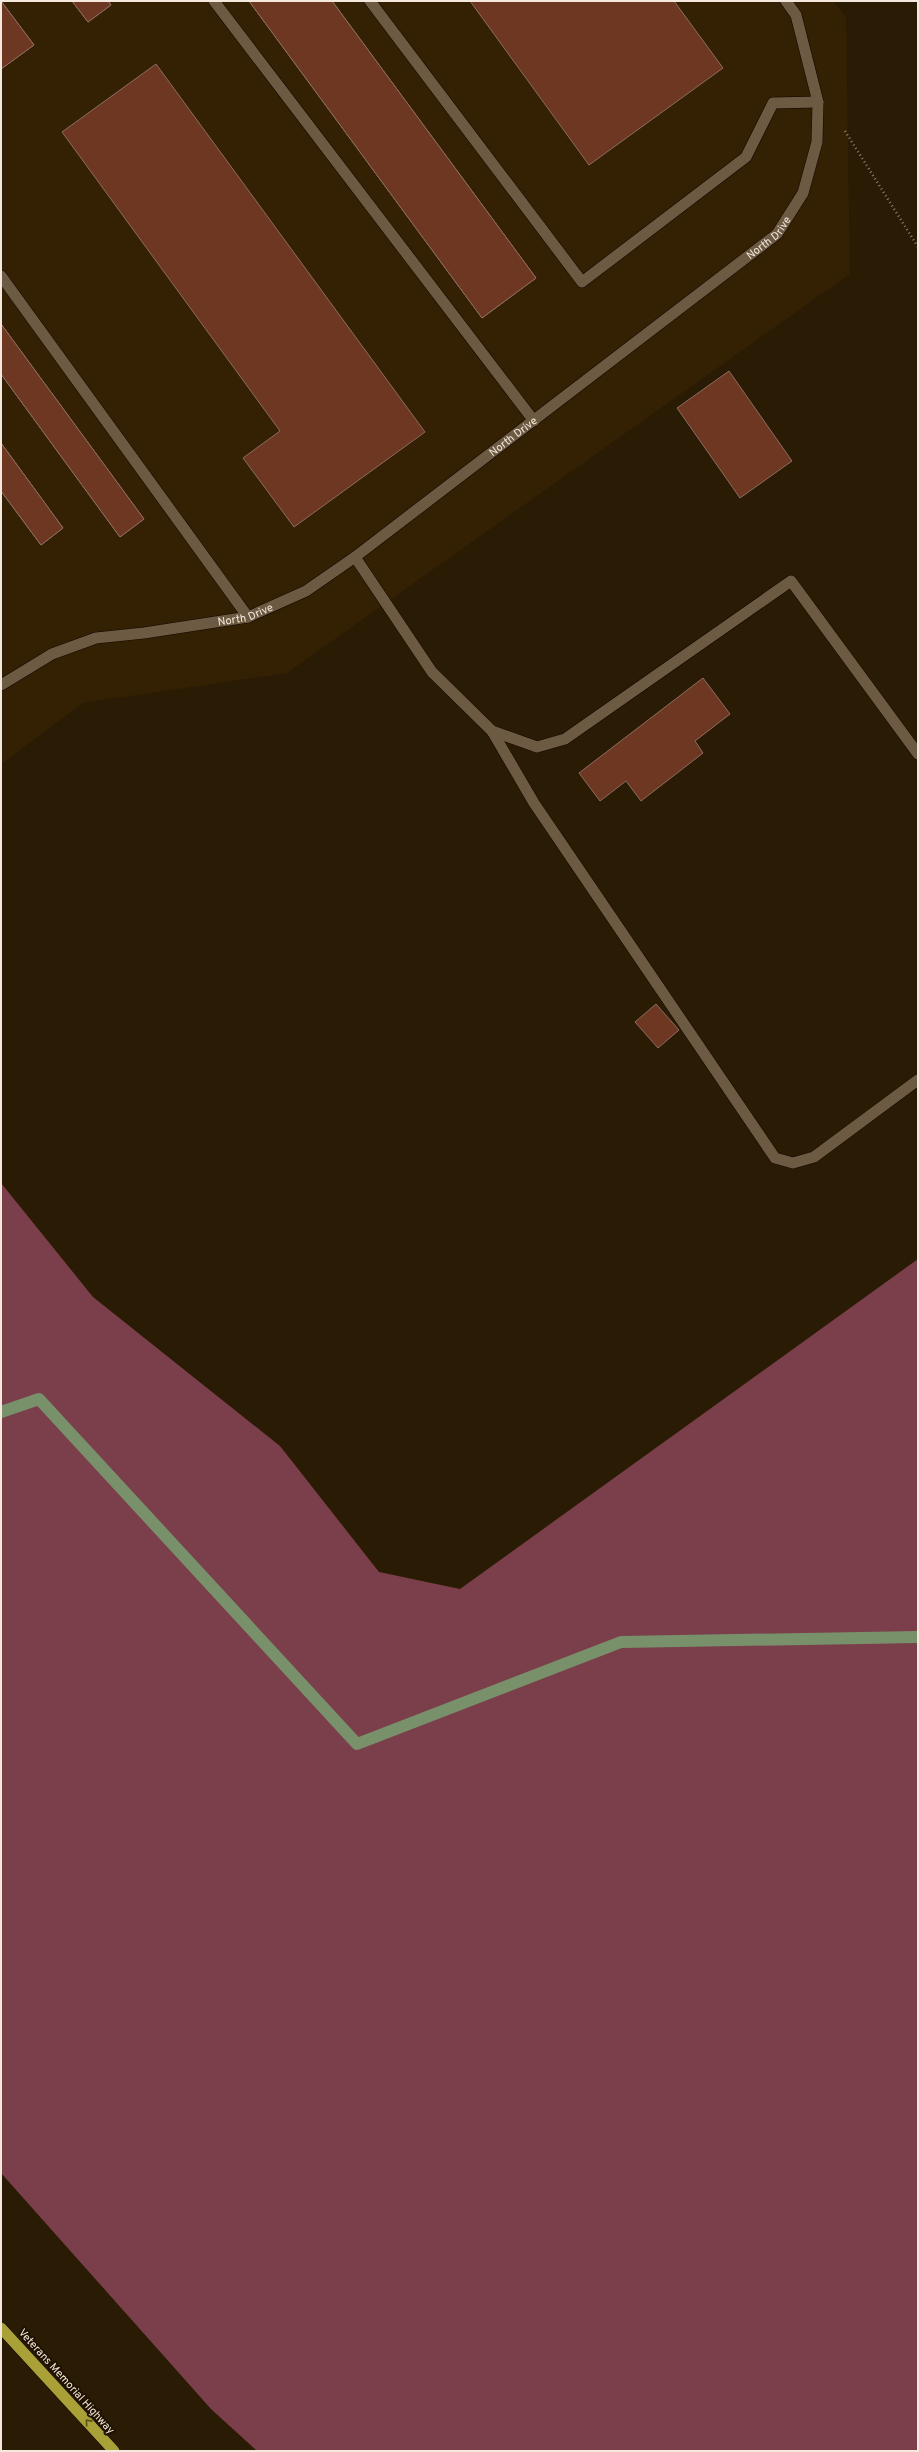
<svg xmlns="http://www.w3.org/2000/svg" width="919" height="2452" viewBox="0 0 919 2452" font-family="Overpass,sans-serif">
  <style>
    .built { fill: #342002 }
    .forest { fill: #7b3f4b }
    .lines { fill: none; stroke-linecap: round; stroke-linejoin: round }
    .stream { stroke: #79916b; stroke-width: 12 }
    .building { fill: #6e3722; stroke: #8c6d62 }
    .service-casing { stroke: #120500; stroke-width: 12 }
    .tertiary-casing { stroke: #120500; stroke-width: 12 }
    .trunk-casing { stroke: #120500; stroke-width: 12 }
    .path { stroke: #8e816f; stroke-width: 2.5; stroke-dasharray: 1 3; stroke-linecap: butt }
    .service { stroke: #6d5a43; stroke-width: 11 }
    .tertiary { stroke: #6d5a43; stroke-width: 11 }
    .trunk { stroke: #a9a138; stroke-width: 11 }
    .oneway { stroke: #5e5219 }
    .labels { text-anchor: middle; stroke-width: 4; stroke-linejoin: round; paint-order: stroke }
    .street-label { font-size: 11px; fill: #f4e9dc; stroke: #201200 }
  </style>
  <rect width="100%" height="100%" fill="#2a1b04"/>
  <path class="built" d="M1 1H833L846 17 850 274 287 673 83 703 1 764Z"/>
  <path class="forest" d="M1 1183 93 1297 280 1446 379 1572 460 1589 918 1259V2451H257L211 2409 1 2173Z"/>
  <g class="lines">
    <path class="stream" d="M1 1412 39 1399 357 1744 621 1642 918 1637"/>
  </g>
  <g class="building">
    <path d="M1 1 34 45 1 69Z"/>
    <path d="M1 1 34 45 1 69Z"/>
    <path d="M72 1H108L111 5 88 22Z"/>
    <path d="M72 1H108L111 5 88 22Z"/>
    <path d="M249 1H332L536 278 482 318Z"/>
    <path d="M249 1H332L536 278 482 318Z"/>
    <path d="M470 1H674L723 68 589 165Z"/>
    <path d="M156 64 425 432 294 527 243 458 280 431 62 132Z"/>
    <path d="M1 324 144 519 120 537 1 374Z"/>
    <path d="M1 324 144 519 120 537 1 374Z"/>
    <path d="M729 371 792 461 740 498 677 408Z"/>
    <path d="M1 443 63 528 41 545 1 491Z"/>
    <path d="M1 443 63 528 41 545 1 491Z"/>
    <path d="M703 678 730 714 695 741 703 753 641 801 626 781 600 801 579 773Z"/>
    <path d="M656 1004 679 1030 658 1048 635 1022Z"/>
  </g>
  <g class="lines">
    <g class="service-casing">
      <g id="service">
        <path d="M214 1 534 421"/>
        <path d="M370 1 582 282 746 157 773 103 818 102"/>
        <path d="M1 276 248 617"/>
        <path d="M355 557 432 672 492 731 537 747 565 739 791 581 918 754"/>
        <path d="M492 731 534 803 775 1158 793 1163 814 1157 918 1080"/>
      </g>
    </g>
    <g class="tertiary-casing">
      <g id="tertiary">
        <path id="s1" d="M1 685 52 654 96 638 144 633 248 617 306 591 355 557 777 234 803 193 817 142 818 102 796 15 786 1"/>
      </g>
    </g>
    <g class="trunk-casing">
      <path id="trunk" d="M1 2328 114 2451"/>
    </g>
    <path class="path" d="M845 131 918 247"/>
    <use href="#service" class="service"/>
    <use href="#tertiary" class="tertiary"/>
    <use href="#trunk" class="trunk"/>
  </g>
  <defs><path id="oneway-chevron" d="M-2-3.5L2.5 0L-2 3.5" fill="none" stroke-width="1.6" stroke-linecap="round" stroke-linejoin="round"/></defs>
  <use class="oneway" href="#oneway-chevron" transform="translate(88 2422) rotate(-132)"/>
  <g class="labels">
    <g class="street-label">
      <text dy="4" stroke="none"><textPath href="#s1" startOffset="906">North Drive</textPath></text>
      <text dy="4" stroke="none"><textPath href="#s1" startOffset="582">North Drive</textPath></text>
      <text dy="4" stroke="none"><textPath href="#s1" startOffset="258">North Drive</textPath></text>
      <text transform="translate(67 2381) rotate(48)" y="4">Veterans Memorial Highway</text>
    </g>
  </g>
  <rect width="919" height="2452" fill="none" stroke="#f4e9dc" stroke-width="4"/>
</svg>
